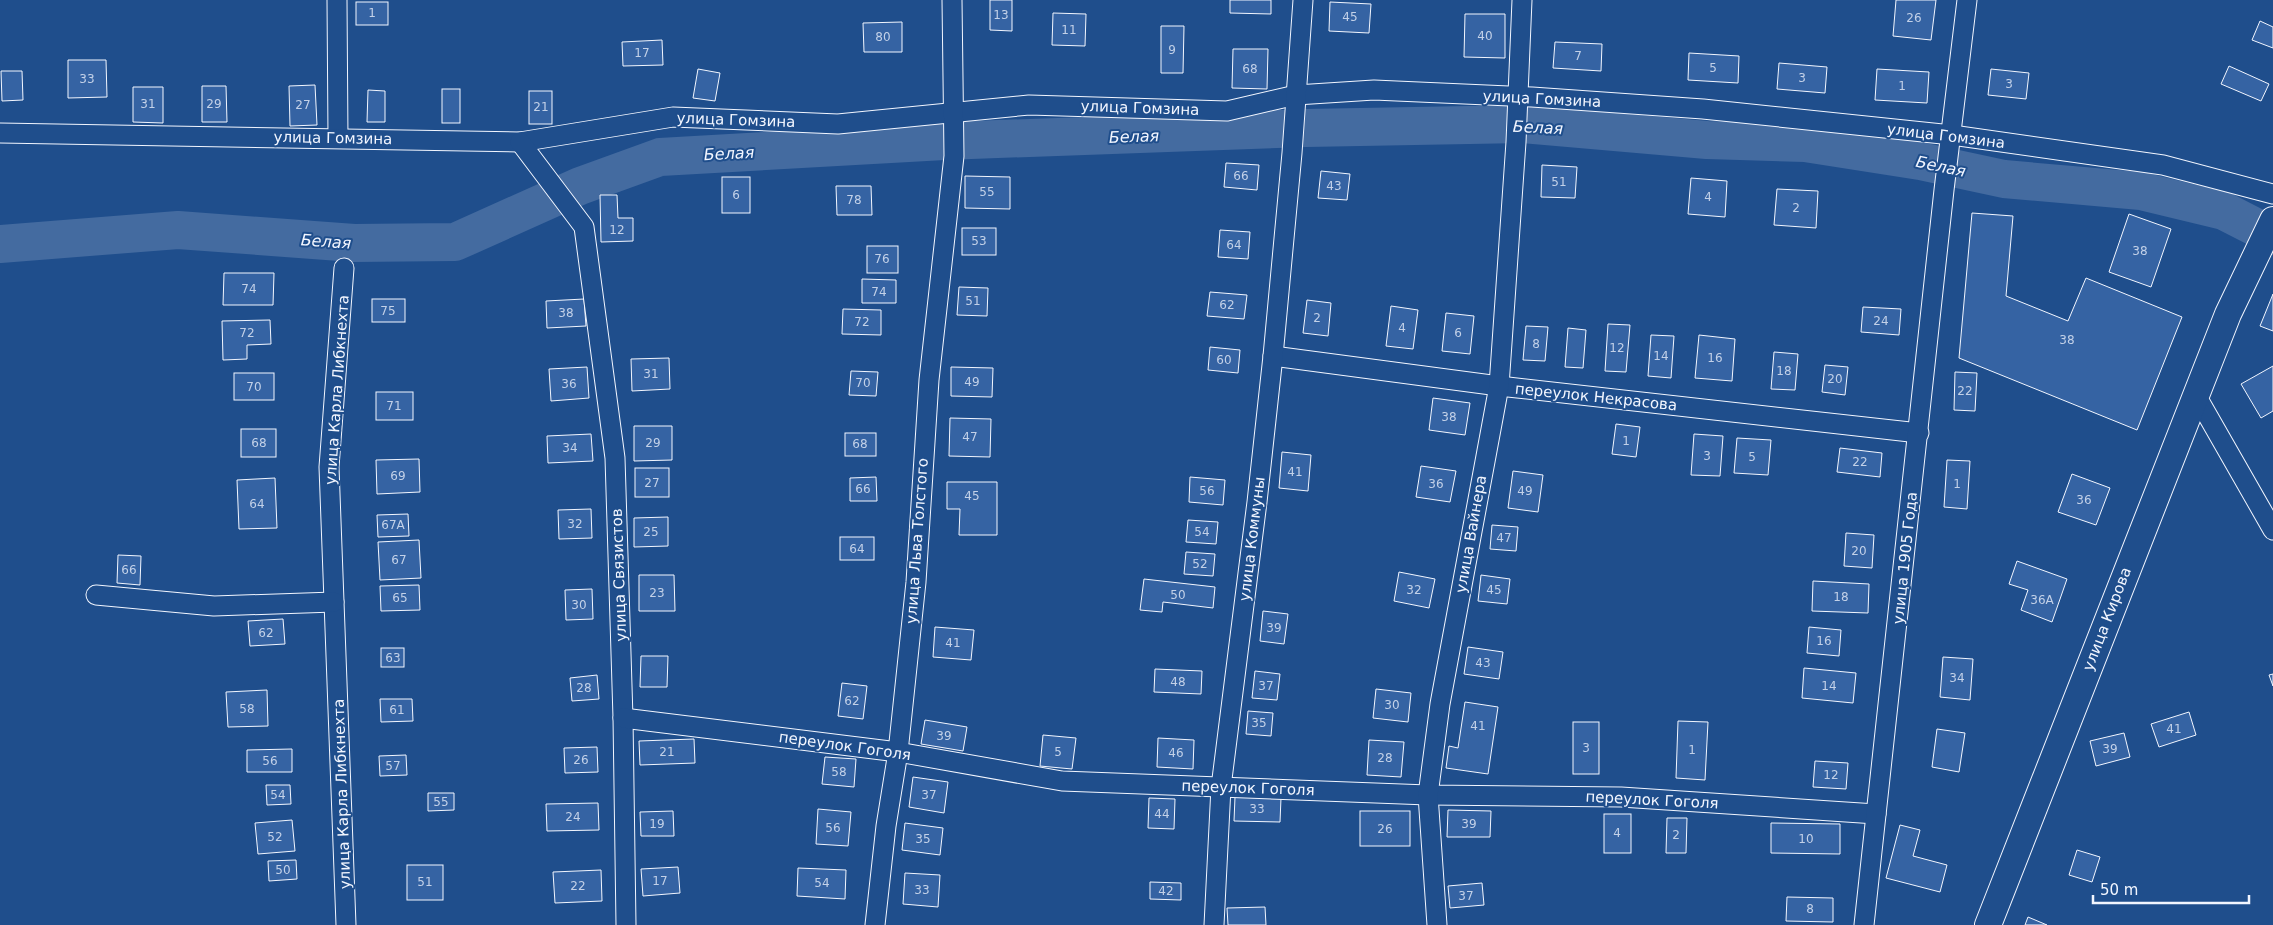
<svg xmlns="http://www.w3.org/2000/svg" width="2273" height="925" viewBox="0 0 2273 925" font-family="'DejaVu Sans',sans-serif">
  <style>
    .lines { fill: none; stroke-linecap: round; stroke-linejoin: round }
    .river { stroke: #446ba0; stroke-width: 38 }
    .building { fill: #3563a3; stroke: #f2f6ff }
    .street-casing { stroke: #f2f6ff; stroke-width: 21 }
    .secondary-casing { stroke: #f2f6ff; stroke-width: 28 }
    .street { stroke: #1f4e8c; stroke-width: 19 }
    .secondary { stroke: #1f4e8c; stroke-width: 26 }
    .labels { text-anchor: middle; stroke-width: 4; stroke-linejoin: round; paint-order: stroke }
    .number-label { font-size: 12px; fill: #c3d1e8 }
    .street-label { font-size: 15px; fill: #f2f6ff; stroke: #1f4e8c }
    .water-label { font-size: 16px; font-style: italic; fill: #f2f6ff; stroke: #1f4e8c }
  </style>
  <rect width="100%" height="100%" fill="#1f4e8c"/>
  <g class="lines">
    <path class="river" d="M0 244 178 230 354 243 455 242 580 186 660 157 944 141 1306 128 1523 124 1707 140 1805 143 1920 161 2004 179 2141 191 2224 211 2273 236"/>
  </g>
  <g class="building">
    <path d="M990 0H1012V31L990 30Z"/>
    <path d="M1230 0H1271V14L1230 13Z"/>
    <path d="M1896 0H1936L1931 40 1893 36Z"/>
    <rect x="356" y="2" width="32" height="23"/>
    <path d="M1330 2 1371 4 1369 33 1329 31Z"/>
    <path d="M1053 13 1086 14 1085 46 1052 45Z"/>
    <path d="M1465 14H1505V58L1464 57Z"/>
    <path d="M2260 21 2273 27V48L2252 40Z"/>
    <path d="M902 22V52H864L863 23Z"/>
    <path d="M1161 26H1184L1183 73H1161Z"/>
    <path d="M662 40 663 65 623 66 622 42Z"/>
    <path d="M1555 42 1602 44 1601 71 1553 68Z"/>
    <path d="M1233 49H1268L1267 89 1232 88Z"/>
    <path d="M1689 53 1739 56 1738 83 1688 80Z"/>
    <path d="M68 60H106L107 97 68 98Z"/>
    <path d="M1779 63 1827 67 1825 93 1777 89Z"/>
    <path d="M2229 66 2269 84 2261 101 2221 84Z"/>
    <path d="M698 69 720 73 715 101 693 98Z"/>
    <path d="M1877 69 1929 72 1927 103 1875 100Z"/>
    <path d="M1991 69 2029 73 2026 99 1988 95Z"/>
    <path d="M1 71H22L23 100 2 101Z"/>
    <path d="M315 85 317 125 290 126 289 86Z"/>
    <path d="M202 86H226L227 122H202Z"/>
    <path d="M133 87H163V123L133 122Z"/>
    <rect x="442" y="89" width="18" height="34"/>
    <path d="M368 90 385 91V122H367Z"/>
    <rect x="529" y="91" width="23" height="33"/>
    <path d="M1226 163 1259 165 1257 190 1224 187Z"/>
    <path d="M1542 165 1577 167 1575 198 1541 197Z"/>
    <path d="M1321 171 1350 174 1347 200 1318 198Z"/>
    <path d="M965 176 1010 177V209L965 208Z"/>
    <rect x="722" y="177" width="28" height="36"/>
    <path d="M1691 178 1727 181 1725 217 1688 214Z"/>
    <path d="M836 186H871L872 215H837Z"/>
    <path d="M1777 189 1818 191 1816 228 1774 225Z"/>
    <path d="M600 195H617L618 218H633V241L601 242Z"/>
    <path d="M1972 213 2013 216 2006 296 2068 321 2086 278 2182 317 2137 430 1959 358Z"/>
    <path d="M2129 214 2171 229 2151 287 2109 272Z"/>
    <rect x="962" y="228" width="34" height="27"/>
    <path d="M1220 230 1250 232 1248 259 1218 257Z"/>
    <rect x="867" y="246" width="31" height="27"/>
    <path d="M224 273H274L273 305H223Z"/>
    <path d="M862 279 896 280V303H862Z"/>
    <path d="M959 287 988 288 987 316 957 315Z"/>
    <path d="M1210 292 1247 295 1244 319 1207 316Z"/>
    <path d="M2273 294V331L2260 326Z"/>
    <rect x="372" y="299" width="33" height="23"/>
    <path d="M584 299 586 326 547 328 546 301Z"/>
    <path d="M1307 300 1331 303 1328 336 1303 333Z"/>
    <path d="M1391 306 1418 310 1413 349 1386 346Z"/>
    <path d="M1863 307 1901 309 1899 335 1861 332Z"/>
    <path d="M843 309 881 310V335L842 334Z"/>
    <path d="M1446 313 1474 316 1470 354 1442 351Z"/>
    <path d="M270 320 271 344 247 345V359L223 360 222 321Z"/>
    <path d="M1608 324 1630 325 1626 372 1605 371Z"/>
    <path d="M1526 326 1548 327 1545 361 1523 360Z"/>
    <path d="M1568 328 1586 330 1583 368 1565 367Z"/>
    <path d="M1651 335 1674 336 1671 378 1648 376Z"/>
    <path d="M1699 335 1735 339 1732 381 1695 378Z"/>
    <path d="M1210 347 1240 350 1238 373 1208 370Z"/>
    <path d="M1774 352 1798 354 1795 390 1771 389Z"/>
    <path d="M669 358 670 389 632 391 631 359Z"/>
    <path d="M1825 365 1848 367 1845 395 1822 392Z"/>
    <path d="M2273 366V411L2261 418 2241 384Z"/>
    <path d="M587 367 589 398 551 401 549 369Z"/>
    <path d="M951 367 993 368 992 397 951 396Z"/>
    <path d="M851 371 878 372 876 396 849 395Z"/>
    <path d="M1955 372 1977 373 1975 411 1954 410Z"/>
    <rect x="234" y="373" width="40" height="27"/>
    <rect x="376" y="392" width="37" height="28"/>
    <path d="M1433 398 1470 403 1465 435 1429 430Z"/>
    <path d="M950 418 991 419 990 457 949 456Z"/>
    <path d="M1616 424 1640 427 1636 457 1612 454Z"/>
    <path d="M634 426H672V460L634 461Z"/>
    <rect x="241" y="429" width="35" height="28"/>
    <rect x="845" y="433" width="31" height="23"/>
    <path d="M591 434 593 461 548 463 547 436Z"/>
    <path d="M1694 434 1723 436 1720 476 1691 475Z"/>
    <path d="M1737 438 1771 440 1768 475 1734 473Z"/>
    <path d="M1840 448 1882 453 1880 477 1837 472Z"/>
    <path d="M1282 452 1311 455 1308 491 1279 488Z"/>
    <path d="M419 459 420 492 377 494 376 460Z"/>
    <path d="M1947 460 1970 461 1967 509 1944 507Z"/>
    <path d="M1421 466 1456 471 1450 502 1416 497Z"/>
    <rect x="635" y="468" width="34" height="29"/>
    <path d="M1513 471 1543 475 1538 512 1508 508Z"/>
    <path d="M2072 474 2110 488 2096 525 2058 512Z"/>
    <path d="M876 477 877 501H850V478Z"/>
    <path d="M1190 477 1225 480 1223 505 1189 502Z"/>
    <path d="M275 478 277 528 239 529 237 480Z"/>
    <path d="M947 482H997V535H959L960 509H947Z"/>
    <path d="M591 509 592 538 559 539 558 510Z"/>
    <path d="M408 514 409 536 378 537 377 515Z"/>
    <path d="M668 517V546L634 547V518Z"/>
    <path d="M1188 520 1218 522 1216 544 1186 542Z"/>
    <path d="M1492 525 1518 527 1516 551 1490 549Z"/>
    <path d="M1846 533 1874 535 1872 568 1844 566Z"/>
    <rect x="840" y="537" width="34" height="23"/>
    <path d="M419 540 421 578 380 580 378 542Z"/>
    <path d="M1186 552 1215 554 1213 576 1184 574Z"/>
    <path d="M118 555 141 556 140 585 117 583Z"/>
    <path d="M2017 561 2067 579 2052 622 2021 610 2028 590 2009 584Z"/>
    <path d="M1399 572 1435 579 1429 608 1394 601Z"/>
    <path d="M639 575H674L675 611H639Z"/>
    <path d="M1481 575 1510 579 1507 604 1478 601Z"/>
    <path d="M1144 579 1215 587 1213 608 1163 602 1162 612 1140 610Z"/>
    <path d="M1813 581 1869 584 1868 613 1812 611Z"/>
    <path d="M419 585 420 610 381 611 380 586Z"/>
    <path d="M592 589 593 619 566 620 565 590Z"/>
    <path d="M1263 611 1288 614 1284 644 1260 641Z"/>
    <path d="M283 619 285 644 250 646 248 621Z"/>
    <path d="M935 627 974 630 971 660 933 657Z"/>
    <path d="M1809 627 1841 630 1839 656 1807 653Z"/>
    <path d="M1468 647 1503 652 1499 679 1464 674Z"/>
    <rect x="381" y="648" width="23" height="19"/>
    <path d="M641 656H668L667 687H640Z"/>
    <path d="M1943 657 1973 659 1970 700 1940 697Z"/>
    <path d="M1804 668 1856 673 1853 703 1802 698Z"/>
    <path d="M1155 669 1202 671 1201 694 1154 692Z"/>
    <path d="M1255 671 1280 674 1277 700 1252 698Z"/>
    <path d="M2273 674V686L2269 675Z"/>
    <path d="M597 675 599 699 572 701 570 678Z"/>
    <path d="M842 683 867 686 863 719 838 716Z"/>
    <path d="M1376 689 1411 693 1408 722 1373 718Z"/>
    <path d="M267 690 268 726 228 727 226 692Z"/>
    <path d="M380 699H412L413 721 381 722Z"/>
    <path d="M1465 702 1498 707 1488 774 1446 768 1449 746 1458 748Z"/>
    <path d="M1248 711 1273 713 1271 736 1246 734Z"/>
    <path d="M2189 712 2196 735 2159 747 2151 724Z"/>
    <path d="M925 720 967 727 963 751 921 744Z"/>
    <path d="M1678 721 1708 722 1705 780 1676 778Z"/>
    <rect x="1573" y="722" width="26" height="52"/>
    <path d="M1937 729 1965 733 1959 772 1932 767Z"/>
    <path d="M2124 733 2130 757 2096 766 2090 741Z"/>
    <path d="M1043 735 1076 738 1072 769 1040 766Z"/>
    <path d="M1158 738 1194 740 1193 769 1157 767Z"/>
    <path d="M694 739 695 763 640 765 639 741Z"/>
    <path d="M1369 740 1404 742 1401 777 1367 775Z"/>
    <path d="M597 747 598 772 565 773 564 748Z"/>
    <path d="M292 749V772H247V750Z"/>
    <path d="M406 755 407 775 380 776 379 756Z"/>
    <path d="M825 757 856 759 854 787 822 784Z"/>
    <path d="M1815 761 1848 763 1846 789 1813 787Z"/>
    <path d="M913 777 948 782 944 813 909 807Z"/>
    <path d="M266 785H290L291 804 267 805Z"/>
    <path d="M428 793H454V810L428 811Z"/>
    <path d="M1235 797 1281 798 1280 822 1234 821Z"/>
    <path d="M1149 798 1175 799 1174 829 1148 828Z"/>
    <path d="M598 803 599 830 547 831 546 804Z"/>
    <path d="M818 809 851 812 848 846 816 844Z"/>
    <path d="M1448 810 1491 811 1490 837H1447Z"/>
    <path d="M673 811 674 836H641L640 812Z"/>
    <rect x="1360" y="811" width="50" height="35"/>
    <rect x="1604" y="814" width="27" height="39"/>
    <path d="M1667 818H1687L1686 853H1666Z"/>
    <path d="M292 820 295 851 258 854 255 823Z"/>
    <path d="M905 823 943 828 940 855 902 850Z"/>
    <path d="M1771 823 1840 824V854L1771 853Z"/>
    <path d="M1900 825 1920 830 1913 856 1947 865 1940 892 1886 878Z"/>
    <path d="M2077 850 2100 857 2092 882 2069 875Z"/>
    <path d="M296 860 297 879 269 881 268 861Z"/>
    <rect x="407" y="865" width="36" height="35"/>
    <path d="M678 867 680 893 643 896 641 869Z"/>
    <path d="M798 868 846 870 845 899 797 896Z"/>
    <path d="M601 870 602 901 555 903 553 872Z"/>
    <path d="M905 873 940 875 938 907 903 904Z"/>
    <path d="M1150 882 1181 883V900L1150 899Z"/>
    <path d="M1482 883 1484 905 1450 908 1448 886Z"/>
    <path d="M1787 897 1833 898V922L1786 921Z"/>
    <path d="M1265 907 1266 925H1228L1227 908Z"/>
    <path d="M2028 917 2047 925H2025Z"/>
  </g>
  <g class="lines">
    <g class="street-casing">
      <g id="street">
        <path d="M337 0 338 138"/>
        <path d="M0 133 520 142 673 117 838 124 1029 105 1227 111 1296 95 1374 90 1532 97 1703 109 1952 135 2163 165 2273 194"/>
        <path d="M520 142 584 227 615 458 623 718 626 925"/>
        <path d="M344 268 329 467 346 925"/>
        <path d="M1273 356 1499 386 1919 433"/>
        <path d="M2197 397 2273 530"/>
        <path d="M96 595 214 606 334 602"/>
        <path d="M623 718 898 752 1062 781 1428 795 1621 797 1876 814"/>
        <path d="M875 925 886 826 898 752 916 582 929 380 954 156 952 0"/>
        <path d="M1214 925 1221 787 1257 502 1273 356 1292 153 1303 0"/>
        <path d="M1437 925 1428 795 1440 704 1499 386 1516 142 1522 0"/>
        <path d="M1864 925 1944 190 1967 0"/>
      </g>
    </g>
    <g class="secondary-casing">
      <path id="secondary" d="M1988 925 2228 314 2273 220"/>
    </g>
    <use href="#street" class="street"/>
    <use href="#secondary" class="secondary"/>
  </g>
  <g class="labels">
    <g class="number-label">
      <text x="372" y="17">1</text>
      <text x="1001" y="19">13</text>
      <text x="1350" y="21">45</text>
      <text x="1914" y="22">26</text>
      <text x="1069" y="34">11</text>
      <text x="1485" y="40">40</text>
      <text x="883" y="41">80</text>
      <text x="1172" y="54">9</text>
      <text x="642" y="57">17</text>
      <text x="1578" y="60">7</text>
      <text x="1713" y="72">5</text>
      <text x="1250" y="73">68</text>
      <text x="1802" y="82">3</text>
      <text x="87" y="83">33</text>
      <text x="2009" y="88">3</text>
      <text x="1902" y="90">1</text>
      <text x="148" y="108">31</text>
      <text x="214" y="108">29</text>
      <text x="303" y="109">27</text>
      <text x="541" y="111">21</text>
      <text x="1241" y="180">66</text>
      <text x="1559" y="186">51</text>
      <text x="1334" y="190">43</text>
      <text x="987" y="196">55</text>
      <text x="736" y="199">6</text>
      <text x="1708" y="201">4</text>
      <text x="854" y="204">78</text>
      <text x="1796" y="212">2</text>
      <text x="617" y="234">12</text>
      <text x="979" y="245">53</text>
      <text x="1234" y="249">64</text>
      <text x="2140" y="255">38</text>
      <text x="882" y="263">76</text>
      <text x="249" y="293">74</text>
      <text x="879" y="296">74</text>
      <text x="973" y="305">51</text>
      <text x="1227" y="309">62</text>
      <text x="388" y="315">75</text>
      <text x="566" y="317">38</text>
      <text x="1317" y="322">2</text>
      <text x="1881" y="325">24</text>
      <text x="862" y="326">72</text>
      <text x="1402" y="332">4</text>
      <text x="247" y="337">72</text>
      <text x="1458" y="337">6</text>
      <text x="2067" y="344">38</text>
      <text x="1536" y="348">8</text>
      <text x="1617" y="352">12</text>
      <text x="1661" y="360">14</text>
      <text x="1715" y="362">16</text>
      <text x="1224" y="364">60</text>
      <text x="1784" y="375">18</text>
      <text x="651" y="378">31</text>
      <text x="1835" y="383">20</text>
      <text x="972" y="386">49</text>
      <text x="863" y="387">70</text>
      <text x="569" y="388">36</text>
      <text x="254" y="391">70</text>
      <text x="1965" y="395">22</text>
      <text x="394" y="410">71</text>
      <text x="1449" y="421">38</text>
      <text x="970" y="441">47</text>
      <text x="1626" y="445">1</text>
      <text x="259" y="447">68</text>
      <text x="653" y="447">29</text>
      <text x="860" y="448">68</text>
      <text x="570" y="452">34</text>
      <text x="1707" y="460">3</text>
      <text x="1752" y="461">5</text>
      <text x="1860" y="466">22</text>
      <text x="1295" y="476">41</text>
      <text x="398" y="480">69</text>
      <text x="652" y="487">27</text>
      <text x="1436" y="488">36</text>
      <text x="1957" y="488">1</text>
      <text x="863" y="493">66</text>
      <text x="1207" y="495">56</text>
      <text x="1525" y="495">49</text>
      <text x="972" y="500">45</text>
      <text x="2084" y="504">36</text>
      <text x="257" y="508">64</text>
      <text x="575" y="528">32</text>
      <text x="393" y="529">67А</text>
      <text x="651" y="536">25</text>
      <text x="1202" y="536">54</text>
      <text x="1504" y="542">47</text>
      <text x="857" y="553">64</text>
      <text x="1859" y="555">20</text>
      <text x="399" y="564">67</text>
      <text x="1200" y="568">52</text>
      <text x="129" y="574">66</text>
      <text x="1414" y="594">32</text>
      <text x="1494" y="594">45</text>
      <text x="657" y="597">23</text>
      <text x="1178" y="599">50</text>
      <text x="1841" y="601">18</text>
      <text x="400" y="602">65</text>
      <text x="2042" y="604">36А</text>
      <text x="579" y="609">30</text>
      <text x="1274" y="632">39</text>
      <text x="266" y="637">62</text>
      <text x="1824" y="645">16</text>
      <text x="953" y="647">41</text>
      <text x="393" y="662">63</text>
      <text x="1483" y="667">43</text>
      <text x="1957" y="682">34</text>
      <text x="1178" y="686">48</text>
      <text x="1266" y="690">37</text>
      <text x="1829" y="690">14</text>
      <text x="584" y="692">28</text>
      <text x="852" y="705">62</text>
      <text x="1392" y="709">30</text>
      <text x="247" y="713">58</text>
      <text x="397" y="714">61</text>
      <text x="1259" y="727">35</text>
      <text x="1478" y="730">41</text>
      <text x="2174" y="733">41</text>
      <text x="944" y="740">39</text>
      <text x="1586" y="752">3</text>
      <text x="2110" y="753">39</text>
      <text x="1692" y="754">1</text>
      <text x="667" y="756">21</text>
      <text x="1058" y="756">5</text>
      <text x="1176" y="757">46</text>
      <text x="1385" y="762">28</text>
      <text x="581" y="764">26</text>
      <text x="270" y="765">56</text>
      <text x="393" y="770">57</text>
      <text x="839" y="776">58</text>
      <text x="1831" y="779">12</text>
      <text x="278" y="799">54</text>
      <text x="929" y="799">37</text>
      <text x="441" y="806">55</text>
      <text x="1257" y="813">33</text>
      <text x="1162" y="818">44</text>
      <text x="573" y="821">24</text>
      <text x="657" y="828">19</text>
      <text x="1469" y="828">39</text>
      <text x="833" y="832">56</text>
      <text x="1385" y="833">26</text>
      <text x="1617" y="837">4</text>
      <text x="1676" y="839">2</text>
      <text x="275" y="841">52</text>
      <text x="923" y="843">35</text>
      <text x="1806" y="843">10</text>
      <text x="283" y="874">50</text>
      <text x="660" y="885">17</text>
      <text x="425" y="886">51</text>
      <text x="822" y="887">54</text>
      <text x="578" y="890">22</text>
      <text x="922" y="894">33</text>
      <text x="1166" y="895">42</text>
      <text x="1466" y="900">37</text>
      <text x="1810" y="913">8</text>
    </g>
    <g class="street-label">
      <text transform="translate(1542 99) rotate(3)" y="5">улица Гомзина</text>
      <text transform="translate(1140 108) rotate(2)" y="5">улица Гомзина</text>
      <text transform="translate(736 120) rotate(2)" y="5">улица Гомзина</text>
      <text transform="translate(1946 136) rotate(7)" y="5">улица Гомзина</text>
      <text transform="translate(333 138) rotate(1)" y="5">улица Гомзина</text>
      <text transform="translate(337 390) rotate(-86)" y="5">улица Карла Либкнехта</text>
      <text transform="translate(1596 397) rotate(6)" y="5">переулок Некрасова</text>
      <text transform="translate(1471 534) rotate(-80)" y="5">улица Вайнера</text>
      <text transform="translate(1252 539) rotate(-83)" y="5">улица Коммуны</text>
      <text transform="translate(917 541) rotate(-86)" y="5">улица Льва Толстого</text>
      <text transform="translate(1905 558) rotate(-84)" y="5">улица 1905 Года</text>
      <text transform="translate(619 575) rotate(-92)" y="5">улица Связистов</text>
      <text transform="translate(2107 619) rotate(-69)" y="5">улица Кирова</text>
      <text transform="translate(845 746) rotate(8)" y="5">переулок Гоголя</text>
      <text transform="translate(1248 788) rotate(2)" y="5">переулок Гоголя</text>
      <text transform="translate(342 794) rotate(-92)" y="5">улица Карла Либкнехта</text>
      <text transform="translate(1652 800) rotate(3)" y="5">переулок Гоголя</text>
    </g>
    <g class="water-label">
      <text transform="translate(1538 127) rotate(3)" y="6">Белая</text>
      <text transform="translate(1134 136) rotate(-2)" y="6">Белая</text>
      <text transform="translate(729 153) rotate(-3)" y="6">Белая</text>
      <text transform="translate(1941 166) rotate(12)" y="6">Белая</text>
      <text transform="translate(326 241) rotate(4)" y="6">Белая</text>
    </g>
  </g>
  <path d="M2093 895v8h156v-8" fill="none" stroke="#f2f6ff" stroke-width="2.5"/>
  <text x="2100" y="895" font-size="15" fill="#f2f6ff" stroke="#1f4e8c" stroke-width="4" paint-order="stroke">50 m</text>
</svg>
